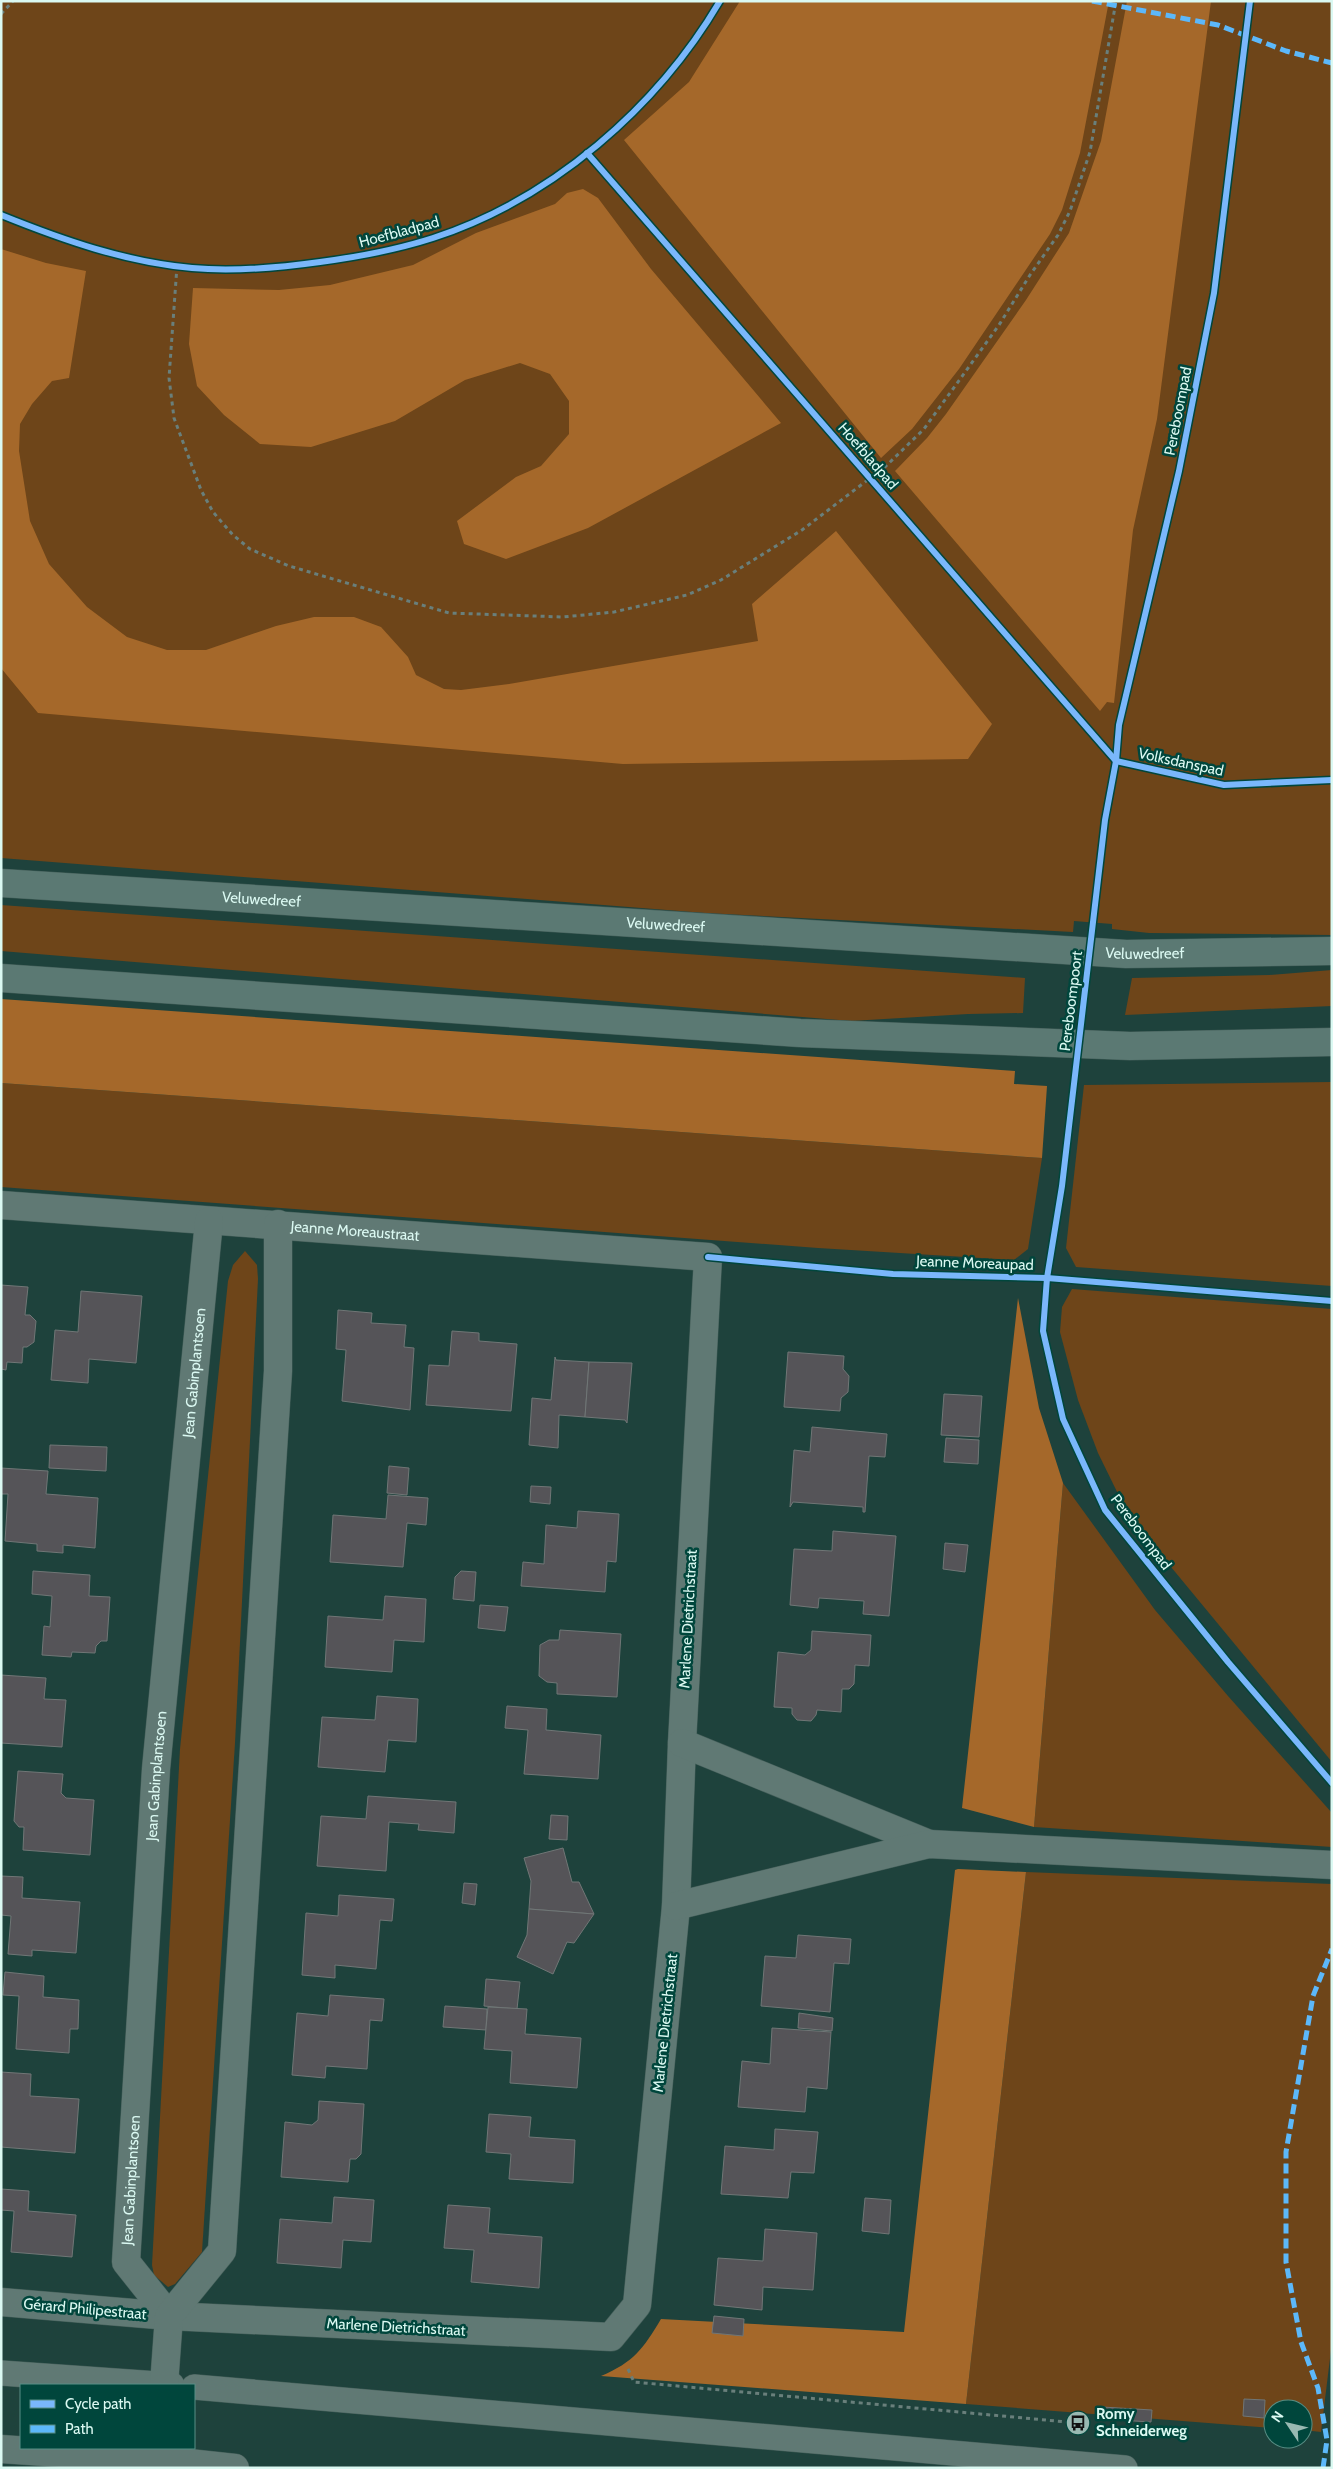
<svg xmlns="http://www.w3.org/2000/svg" width="1333" height="2469" viewBox="0 0 1333 2469" font-family="Cabin,sans-serif">
  <style>
    .green { fill: #6e4519 }
    .forest { fill: #a5682a }
    .building { fill: #555458; stroke: #707676 }
    .lines { fill: none; stroke-linecap: round; stroke-linejoin: round }
    .service-casing { stroke: #425d58; stroke-width: 26 }
    .minor-casing { stroke: #425d58; stroke-width: 29 }
    .secondary-casing { stroke: #425d58; stroke-width: 29 }
    .path { stroke: #697f7b; stroke-width: 3; stroke-dasharray: 4 4; stroke-linecap: butt }
    .service { stroke: #607974; stroke-width: 25 }
    .minor { stroke: #607974; stroke-width: 28 }
    .secondary { stroke: #5b7973; stroke-width: 28 }
    .quiet { stroke: #5cb8fa; stroke-width: 5; stroke-dasharray: 10 5; stroke-linecap: butt }
    .cycleway-casing { stroke: #00463c; stroke-width: 9 }
    .cycleway { stroke: #7ab7fb; stroke-width: 6 }
    .labels { text-anchor: middle; stroke-width: 5; stroke-linejoin: round; paint-order: stroke }
    .street-label { font-size: 15px; fill: #dbf9f2; stroke: #00463c }
    .poi-label { font-size: 15px; font-weight: bold; fill: #dbf9f2; stroke: #00463c; text-anchor: start }
  </style>
  <rect width="100%" height="100%" fill="#1e423c"/>
  <g class="green">
    <path d="M1 1H1332V935L1149 933 1112 929V924L1074 921 1073 932 705 913 1 858Z"/>
    <path d="M1 905 1025 978 1023 1013 968 1014 851 1021 1 951Z"/>
    <path d="M1332 970V1006L1125 1015 1132 978 1269 975Z"/>
    <path d="M1332 1082V1286L1076 1267 1066 1248 1084 1085Z"/>
    <path d="M1 1083 1042 1158 1028 1249 1014 1260 818 1248 1 1187Z"/>
    <path d="M245 1251 257 1265 258 1279 235 1743 202 2252 175 2284 168 2287 154 2275 152 2265 180 1749 228 1281 233 1265Z"/>
    <path d="M1072 1289 1332 1309V1762L1157 1550 1124 1506 1098 1453 1078 1400 1060 1332 1062 1307Z"/>
    <path d="M1063 1483 1155 1610 1228 1696 1332 1813V1847L1034 1827Z"/>
    <path d="M1026 1872 1332 1884V2342L1321 2432 1303 2430V2409H1273V2428L966 2404Z"/>
  </g>
  <g class="forest">
    <path d="M740 1H1109L1080 153 1062 210 1050 234 959 369 912 429 881 458 624 140 689 82Z"/>
    <path d="M1127 1H1211L1157 419 1133 530 1114 703 1107 702 1100 711 895 471 927 438 946 414 1026 300 1069 233 1101 141Z"/>
    <path d="M583 189 598 198 651 269 781 423 588 528 506 559 464 544 457 521 516 477 541 466 569 434V401L550 374 520 363 465 380 395 421 311 447 260 444 224 415 197 386 189 344 193 288 279 290 330 285 413 265 476 233 555 204 567 193Z"/>
    <path d="M1 249 46 263 86 271 69 378 52 381 32 404 20 424 19 451 30 521 49 564 87 607 127 637 167 650H206L276 626 314 617H354L381 627 408 657 416 675 444 689 461 690 509 684 758 641 752 604 836 531 992 724 968 759 623 764 38 713 1 668Z"/>
    <path d="M1 999 1015 1071 1014 1084 1047 1086 1042 1158 1 1083Z"/>
    <path d="M1018 1298 1039 1408 1063 1483 1034 1827 962 1808Z"/>
    <path d="M958 1869 1026 1872 966 2404 601 2376C634 2362 643 2349 661 2319L904 2332 955 1870Z"/>
  </g>
  <g class="building">
    <path d="M1 1285 28 1287 25 1315H30L36 1321 34 1342 27 1347H23L22 1363 7 1362 6 1370 1 1369Z"/>
    <path d="M81 1291 142 1296 136 1363 89 1359 88 1383 51 1380 55 1330 78 1332Z"/>
    <path d="M338 1310 372 1313 371 1323 406 1325 404 1347 414 1348 410 1410 342 1401 346 1350 336 1349Z"/>
    <path d="M452 1331 479 1333V1341L517 1344 511 1411 426 1405 429 1365 449 1366Z"/>
    <path d="M788 1352 844 1356 843 1369 849 1376 848 1392 841 1398 840 1411 784 1407Z"/>
    <path d="M555 1357 556 1360 589 1362 585 1417 559 1415 558 1448 529 1445 532 1398 551 1400Z"/>
    <path d="M589 1362 632 1363 627 1423 625 1420 585 1417Z"/>
    <path d="M944 1394 982 1396 979 1437 941 1435Z"/>
    <path d="M812 1427 887 1434 885 1457 869 1456 865 1512H863V1507L793 1502 790 1507 794 1450 810 1452Z"/>
    <path d="M946 1438 979 1440 978 1464 944 1462Z"/>
    <path d="M50 1445 107 1447 106 1471 49 1468Z"/>
    <path d="M389 1466 409 1468 407 1495 387 1493Z"/>
    <path d="M1 1468 48 1471 46 1494 98 1498 95 1548 63 1545V1553L37 1551V1544L5 1541 8 1494H1Z"/>
    <path d="M531 1486 551 1487 550 1504 530 1502Z"/>
    <path d="M388 1495 428 1498 426 1525 407 1523 403 1567 330 1562 333 1515 386 1519Z"/>
    <path d="M578 1511 619 1514 616 1562 607 1561 605 1592 521 1586 523 1562 544 1564 546 1525 577 1528Z"/>
    <path d="M833 1531 896 1536 889 1616 863 1614 864 1601 819 1598 818 1608 790 1605 794 1549 832 1551Z"/>
    <path d="M945 1543 968 1545 965 1572 943 1569Z"/>
    <path d="M33 1571 90 1575 89 1596 110 1597 107 1641H101L96 1646 95 1653 72 1652 71 1657 42 1655 44 1626 50 1627 52 1596 32 1594Z"/>
    <path d="M461 1571 476 1572 474 1601 453 1599 455 1577Z"/>
    <path d="M385 1596 426 1599 424 1642 394 1640 392 1672 325 1667 328 1616 383 1620Z"/>
    <path d="M480 1605 508 1607 505 1631 478 1628Z"/>
    <path d="M560 1630 621 1634 617 1697 557 1694V1683L547 1682 539 1676 540 1645 549 1640H559Z"/>
    <path d="M812 1631 871 1635 869 1666 855 1665 854 1684 849 1689H842L841 1712 817 1710 816 1715 811 1721 797 1720 792 1714V1708L774 1707 778 1652 805 1655 811 1650Z"/>
    <path d="M1 1675 46 1678 44 1699 66 1700 62 1747 1 1743Z"/>
    <path d="M377 1696 418 1699 416 1742 388 1740 385 1772 318 1767 322 1717 375 1720Z"/>
    <path d="M507 1706 547 1709 546 1730 601 1735 598 1779 524 1774 528 1730 505 1728Z"/>
    <path d="M18 1771 63 1774 61 1793 66 1798 94 1800 90 1855 23 1850 24 1827H19L14 1821Z"/>
    <path d="M368 1796 456 1802 454 1833 418 1830 419 1824 389 1822 386 1871 317 1866 321 1816 366 1819Z"/>
    <path d="M551 1815 568 1816 567 1840 549 1839Z"/>
    <path d="M563 1848 572 1882H579L594 1914 529 1909 531 1881 524 1858Z"/>
    <path d="M1 1876 23 1877 22 1898 80 1902 76 1953 32 1950V1956L8 1954 11 1916 1 1915Z"/>
    <path d="M464 1883 477 1884 475 1905 462 1903Z"/>
    <path d="M339 1895 394 1899 392 1921 380 1920 376 1969 335 1965V1978L302 1975 306 1913 338 1916Z"/>
    <path d="M529 1909 594 1914 574 1943 567 1942 553 1974 517 1957 527 1935Z"/>
    <path d="M798 1935 851 1939 849 1964 834 1963 830 2012 761 2006 765 1956 796 1958Z"/>
    <path d="M5 1972 44 1976 43 1997 79 2000 78 2029H70L69 2053 16 2049 19 1996 3 1995Z"/>
    <path d="M486 1979 520 1982 517 2009 484 2006Z"/>
    <path d="M330 1995 384 1999 382 2021 370 2020 367 2069 326 2066 325 2078 292 2075 297 2013 328 2016Z"/>
    <path d="M445 2006 487 2009 486 2030 443 2027Z"/>
    <path d="M488 2007 527 2009 525 2034 581 2038 577 2088 510 2083 512 2051 484 2049Z"/>
    <path d="M799 2013 833 2018 832 2031 798 2028Z"/>
    <path d="M772 2028 831 2032 827 2089 807 2087 805 2112 738 2107 742 2061 770 2064Z"/>
    <path d="M1 2072 31 2074 30 2096 79 2099 75 2153 1 2147Z"/>
    <path d="M319 2101 364 2104 361 2154 356 2159H350L348 2182 281 2177 285 2122 312 2125 318 2120Z"/>
    <path d="M489 2114 531 2117 529 2137 575 2140 573 2183 509 2179 511 2154 486 2152Z"/>
    <path d="M775 2129 818 2132 814 2173 791 2172 788 2198 721 2194 725 2146 774 2150Z"/>
    <path d="M1 2189 29 2191 28 2211 76 2215 72 2257 11 2252 14 2211 1 2210Z"/>
    <path d="M334 2197 374 2200 371 2242 343 2240 341 2268 277 2263 280 2219 332 2223Z"/>
    <path d="M865 2198 891 2200 889 2234 862 2231Z"/>
    <path d="M448 2205 490 2208 488 2233 542 2237 539 2288 471 2282 474 2250 444 2248Z"/>
    <path d="M765 2229 817 2233 813 2290 763 2287 762 2310 714 2305 718 2258 763 2261Z"/>
    <path d="M714 2316 744 2319 743 2336 712 2333Z"/>
    <path d="M1244 2399 1265 2400 1264 2418 1243 2416Z"/>
    <path d="M1102 2407 1152 2410 1151 2422 1101 2419Z"/>
  </g>
  <g class="lines">
    <g class="service-casing">
      <g id="service">
        <path d="M1 2373 172 2385"/>
        <path d="M194 2387 1125 2468"/>
      </g>
    </g>
    <g class="minor-casing">
      <g id="minor">
        <path id="s1" d="M1 1205 708 1257 682 1743 676 1906 637 2305 611 2337 169 2316 1 2302"/>
        <path d="M682 1743 929 1844"/>
        <path d="M676 1906 929 1844 1332 1865"/>
        <path id="s2" d="M169 2316 126 2262 156 1769 209 1221"/>
        <path d="M164 2385 169 2316 222 2251 278 1371V1224"/>
        <path d="M1 2449 161 2460 235 2468"/>
      </g>
    </g>
    <g class="secondary-casing">
      <g id="secondary">
        <path id="s3" d="M1 883 1126 954 1332 951"/>
        <path d="M1 978 800 1033 1130 1046 1332 1042"/>
      </g>
    </g>
    <g class="path">
      <path d="M1 14 13 1"/>
      <path d="M177 266 169 378 174 418 201 490 213 512 233 535 250 549 289 566 449 613 563 617 614 612 687 595 721 580 802 530 886 466 924 429 999 325 1030 275 1058 235 1070 211 1090 152 1116 1"/>
      <path d="M628 2369 634 2382 1078 2423"/>
    </g>
    <use href="#service" class="service"/>
    <use href="#minor" class="minor"/>
    <use href="#secondary" class="secondary"/>
    <g class="quiet">
      <path d="M1092 1 1218 25 1286 51 1332 63"/>
      <path d="M1323 2468 1327 2440 1318 2388 1301 2342 1286 2262V2152L1313 1996 1332 1949"/>
    </g>
    <g class="cycleway-casing">
      <g id="cycleway">
        <path d="M1250 1 1214 293 1179 471 1119 725 1116 761 1105 820 1062 1186 1047 1278 1043 1331 1063 1419 1105 1510 1228 1662 1332 1783"/>
        <path d="M587 153 1116 761 1224 785 1332 780"/>
        <path d="M1 215C63 240 125 262 192 268 235 272 277 268 320 262 357 257 396 250 433 238 552 199 657 108 720 1"/>
        <path d="M708 1257 893 1274 1047 1278 1332 1301"/>
      </g>
    </g>
    <use href="#cycleway" class="cycleway"/>
  </g>
  <defs>
    <g id="bus-disc" transform="scale(1.25)"><circle r="9.5" fill="#99b9b2" stroke="#00463c"/><path d="M-5-6H5V4H4V6H2V4H-2V6H-4V4H-5ZM-3.5-4V0h7V-4ZM-3.5 1.2v1.5H-2V1.2ZM2 1.2v1.5H3.5V1.2Z" fill="#111"/></g>
  </defs>
  <g fill-rule="evenodd">
    <use href="#bus-disc" x="1078" y="2423"/>
  </g>
  <g class="labels">
    <g class="street-label">
      <text transform="translate(399 232) rotate(-15)" y="5">Hoefbladpad</text>
      <text transform="translate(1178 411) rotate(-79)" y="5">Pereboompad</text>
      <text transform="translate(868 456) rotate(49)" y="5">Hoefbladpad</text>
      <text transform="translate(1181 762) rotate(12)" y="5">Volksdanspad</text>
      <text dy="5" stroke="none"><textPath href="#s3" startOffset="261">Veluwedreef</textPath></text>
      <text dy="5" stroke="none"><textPath href="#s3" startOffset="666">Veluwedreef</textPath></text>
      <text dy="5" stroke="none"><textPath href="#s3" startOffset="1146">Veluwedreef</textPath></text>
      <text transform="translate(1071 1001) rotate(-83)" y="5">Pereboompoort</text>
      <text dy="5" stroke="none"><textPath href="#s1" startOffset="355">Jeanne Moreaustraat</textPath></text>
      <text transform="translate(975 1263) rotate(2)" y="5">Jeanne Moreaupad</text>
      <text dy="5" stroke="none"><textPath href="#s2" startOffset="961">Jean Gabinplantsoen</textPath></text>
      <text transform="translate(1141 1532) rotate(53)" y="5">Pereboompad</text>
      <text transform="translate(688 1619) rotate(-87)" y="5">Marlene Dietrichstraat</text>
      <text dy="5" stroke="none"><textPath href="#s2" startOffset="556">Jean Gabinplantsoen</textPath></text>
      <text transform="translate(665 2023) rotate(-84)" y="5">Marlene Dietrichstraat</text>
      <text dy="5" stroke="none"><textPath href="#s2" startOffset="151">Jean Gabinplantsoen</textPath></text>
      <text transform="translate(85 2309) rotate(5)" y="5">Gérard Philipestraat</text>
      <text transform="translate(396 2327) rotate(3)" y="5">Marlene Dietrichstraat</text>
    </g>
    <g class="poi-label">
      <text x="1096" y="2419">Romy<tspan x="1096" dy="17">Schneiderweg</tspan></text>
    </g>
  </g>
  <rect width="1333" height="2469" fill="none" stroke="#dbf9f2" stroke-width="5"/>
  <rect x="20" y="2384" width="175" height="65" fill="#00463c" stroke="#588e85"/>
  <rect x="30" y="2400" width="25" height="8" fill="#7ab7fb" stroke="#588e85"/>
  <text x="65" y="2409" font-size="15" fill="#dbf9f2">Cycle path</text>
  <rect x="30" y="2425" width="25" height="8" fill="#5cb8fa" stroke="#588e85"/>
  <text x="65" y="2434" font-size="15" fill="#dbf9f2">Path</text>
  <g transform="translate(1288 2424) rotate(305)"><circle r="24" fill="#00463c" stroke="#588e85"/>
  <path d="M0-4L9 19L0 12L-9 19Z" fill="#99b9b2"/>
  <text y="-8" font-size="14" font-weight="bold" text-anchor="middle" fill="#dbf9f2">N</text>
  </g>
</svg>
